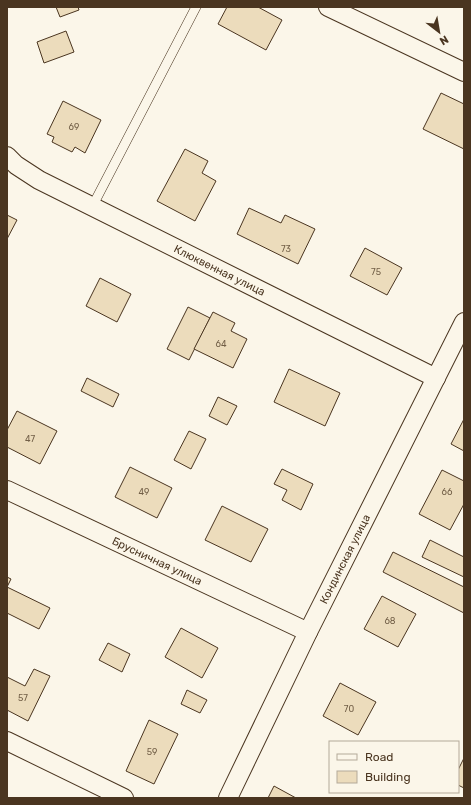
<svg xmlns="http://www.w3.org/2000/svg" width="471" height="805" viewBox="0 0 471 805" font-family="Rubik,sans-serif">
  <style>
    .building { fill: #ecdcbc; stroke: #4a3520 }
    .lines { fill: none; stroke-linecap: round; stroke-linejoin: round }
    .lane-casing { stroke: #4a3520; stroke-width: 10 }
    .street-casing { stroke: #4a3520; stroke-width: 20 }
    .lane { stroke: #fbf6e9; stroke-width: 9 }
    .street { stroke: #fbf6e9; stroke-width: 18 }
    .labels { text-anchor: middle; stroke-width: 3; stroke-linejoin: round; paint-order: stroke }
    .number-label { font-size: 9px; fill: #725f47 }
    .street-label { font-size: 11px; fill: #4a3520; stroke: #fbf6e9 }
  </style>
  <rect width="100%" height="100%" fill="#fbf6e9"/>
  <g class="building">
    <path d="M56 7H78L79 10 60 17Z"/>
    <path d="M227 7H258L282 20 266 50 218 24Z"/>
    <path d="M66 31 74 52 44 63 37 42Z"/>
    <path d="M441 93 464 104V149L423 129Z"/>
    <path d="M63 101 101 120 85 153 75 147 72 152 52 142 54 137 47 134Z"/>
    <path d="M185 149 208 161 202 173 216 181 195 221 157 201Z"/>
    <path d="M249 208 281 223 285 215 315 229 298 264 237 234Z"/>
    <path d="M7 215 17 220 7 239Z"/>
    <path d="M365 248 402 268 387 295 350 276Z"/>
    <path d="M100 278 131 294 117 322 86 306Z"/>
    <path d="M188 307 210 318 189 360 167 349Z"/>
    <path d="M213 312 235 323 231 331 247 339 233 368 194 349Z"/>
    <path d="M289 369 340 393 325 426 274 402Z"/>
    <path d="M87 378 119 394 113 407 81 391Z"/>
    <path d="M218 397 237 406 227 425 209 416Z"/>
    <path d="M17 411 57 431 40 464 7 447V430Z"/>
    <path d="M464 419V451L451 444Z"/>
    <path d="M189 431 206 439 191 469 174 460Z"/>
    <path d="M130 467 172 488 157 518 115 497Z"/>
    <path d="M282 469 313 484 301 510 282 500 287 490 274 484Z"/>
    <path d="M442 470 464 481V504L450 530 419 514Z"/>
    <path d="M222 506 268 529 251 562 205 540Z"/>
    <path d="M430 540 464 557V577L422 557Z"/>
    <path d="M393 552 464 587V613L383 572Z"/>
    <path d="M7 577 11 579 7 587 50 608 39 629 7 613Z"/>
    <path d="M382 596 416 614 398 647 364 629Z"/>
    <path d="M181 628 218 648 202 678 165 657Z"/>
    <path d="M108 643 130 654 122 672 99 660Z"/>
    <path d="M34 669 50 676 28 721 7 710V677L25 686Z"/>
    <path d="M340 683 376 702 358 735 323 716Z"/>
    <path d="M187 690 207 700 200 713 181 704Z"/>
    <path d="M149 720 178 734 154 784 126 771Z"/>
    <path d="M464 758V788L458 785V770Z"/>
    <path d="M274 786 296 798H268Z"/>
  </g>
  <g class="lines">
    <g class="lane-casing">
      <path id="lane" d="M92 207 196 7"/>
    </g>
    <g class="street-casing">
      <g id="street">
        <path d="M328 7 464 72"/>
        <path id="s1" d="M7 156 16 165 39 180 436 378"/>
        <path id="s2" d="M7 490 308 632"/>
        <path d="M7 741 124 798"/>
        <path id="s3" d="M228 798 308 632 464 322"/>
      </g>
    </g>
    <use href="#lane" class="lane"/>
    <use href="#street" class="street"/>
  </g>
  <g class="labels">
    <g class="number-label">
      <text x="74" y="130">69</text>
      <text x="286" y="252">73</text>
      <text x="376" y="275">75</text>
      <text x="221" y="347">64</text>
      <text x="30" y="442">47</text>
      <text x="144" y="495">49</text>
      <text x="447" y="495">66</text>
      <text x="390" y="624">68</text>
      <text x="23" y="701">57</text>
      <text x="349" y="712">70</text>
      <text x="152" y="755">59</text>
    </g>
    <g class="street-label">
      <text dy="4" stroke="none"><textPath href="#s1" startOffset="242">Клюквенная улица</textPath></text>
      <text dy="4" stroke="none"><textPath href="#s3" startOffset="266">Кондинская улица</textPath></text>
      <text dy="4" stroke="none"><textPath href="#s2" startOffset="166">Брусничная улица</textPath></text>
    </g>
  </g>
  <rect width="471" height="805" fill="none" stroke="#4a3520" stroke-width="16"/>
  <rect x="329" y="741" width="130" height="52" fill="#fbf6e9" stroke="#b4a999"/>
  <rect x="337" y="754" width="20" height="6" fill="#fbf6e9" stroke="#b4a999"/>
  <text x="365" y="761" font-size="12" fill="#4a3520">Road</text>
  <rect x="337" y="771" width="20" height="12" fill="#ecdcbc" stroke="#b4a999"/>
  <text x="365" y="781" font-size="12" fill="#4a3520">Building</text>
  <g transform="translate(439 32) rotate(149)" stroke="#fbf6e9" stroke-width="3" paint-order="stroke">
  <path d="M0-3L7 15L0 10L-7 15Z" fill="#4a3520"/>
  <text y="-6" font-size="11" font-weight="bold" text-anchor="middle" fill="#4a3520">N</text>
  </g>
</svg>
